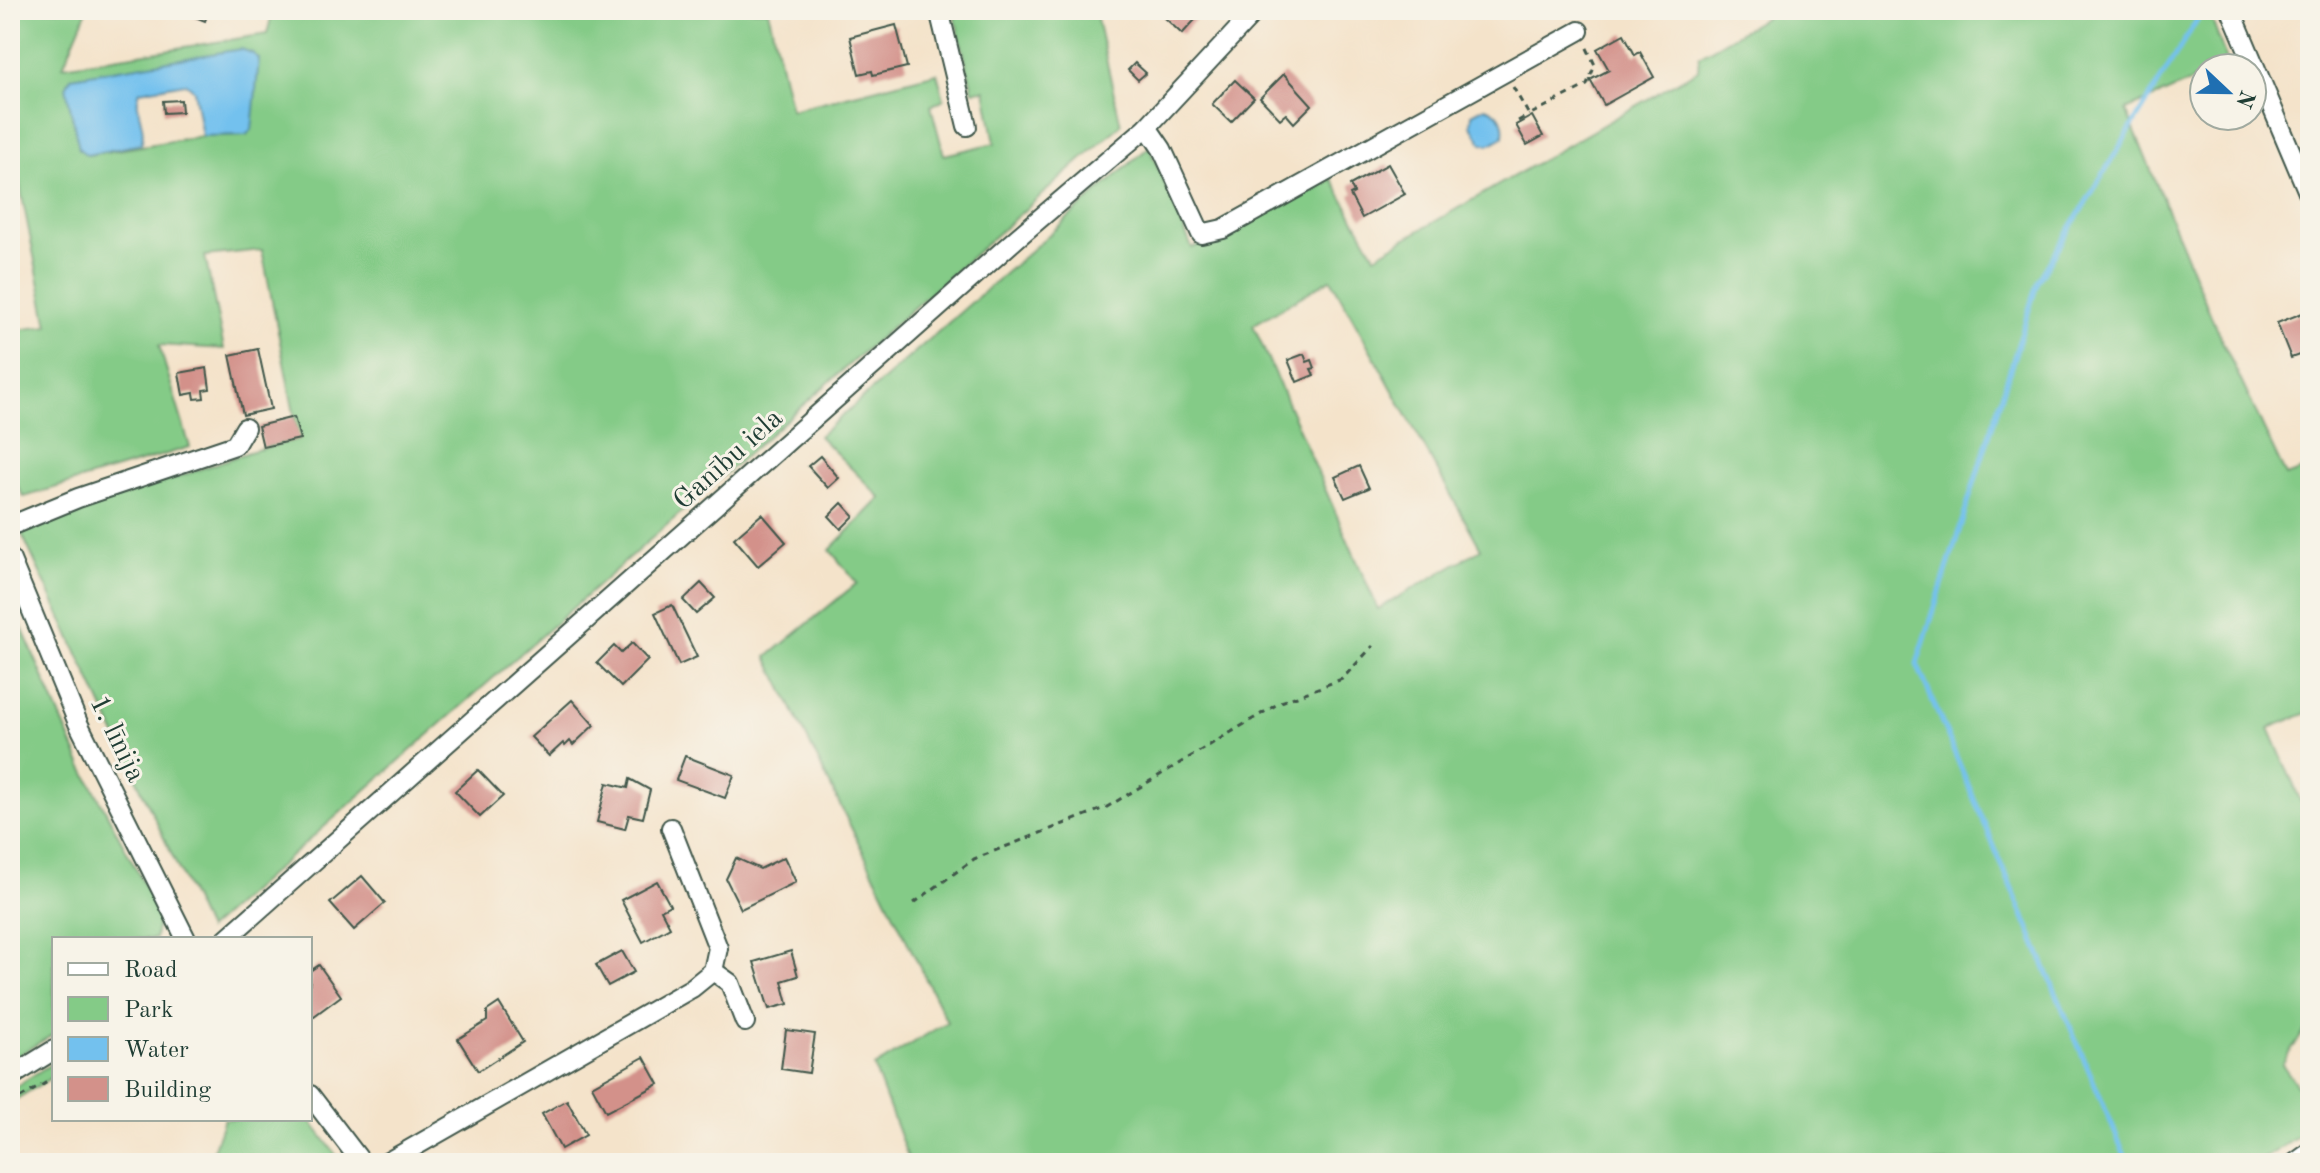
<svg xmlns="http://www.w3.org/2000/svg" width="2320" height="1173" viewBox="0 0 2320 1173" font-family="'Old Standard TT',serif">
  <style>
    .green { fill: #84cb87; stroke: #52845e; stroke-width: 2; fill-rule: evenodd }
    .water { fill: #73c1ee; stroke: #497f91; stroke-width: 2 }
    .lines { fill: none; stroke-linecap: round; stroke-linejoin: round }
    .stream { stroke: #73c1ee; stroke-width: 5 }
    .building { fill: #d3918a }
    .minor-casing { stroke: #3f564a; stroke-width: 22 }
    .path { stroke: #3f564a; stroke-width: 3; stroke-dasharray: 6 6; stroke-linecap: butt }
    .minor { stroke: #fff; stroke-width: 18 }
    .labels { text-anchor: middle; stroke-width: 6; stroke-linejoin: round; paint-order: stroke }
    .street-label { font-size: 28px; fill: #1f3d34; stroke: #f7f3e8 }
  </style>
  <rect width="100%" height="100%" fill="#f7f3e8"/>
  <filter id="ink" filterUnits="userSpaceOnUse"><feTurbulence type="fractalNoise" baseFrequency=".0125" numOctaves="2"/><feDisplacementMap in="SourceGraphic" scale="16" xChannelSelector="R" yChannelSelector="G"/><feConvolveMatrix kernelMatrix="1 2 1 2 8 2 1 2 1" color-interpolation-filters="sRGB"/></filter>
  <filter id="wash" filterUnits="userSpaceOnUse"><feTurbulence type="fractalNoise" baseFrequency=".006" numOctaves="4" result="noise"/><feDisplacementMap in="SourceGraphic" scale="32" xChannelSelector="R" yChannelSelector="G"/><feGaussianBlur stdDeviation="1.8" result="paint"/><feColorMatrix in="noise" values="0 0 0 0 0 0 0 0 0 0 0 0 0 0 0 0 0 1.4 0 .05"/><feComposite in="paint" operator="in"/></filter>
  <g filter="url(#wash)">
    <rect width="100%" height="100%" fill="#f4e3ca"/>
    <g class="green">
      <path d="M10 10H87L63 66 267 34 273 10H768L791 110 937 73 944 99 931 106 944 155 995 143 985 90 973 91 953 10H1095L1121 125 207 930 21 532 249 452 299 439 262 250 205 256 224 349 159 345 190 447 24 497 10 473V331L48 326 18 176 10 177ZM252 53 247 135 202 136 87 155 72 77Z"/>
      <path d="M1778 10 1797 19 1814 10H2208L2229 66 2204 68V76L2126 110 2216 328 2286 476 2310 467V712L2269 728 2310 823V1023L2282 1064 2310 1104V1129L2257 1163H910L874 1067 947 1022 767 657 857 583 830 550 881 498 819 436 1149 147 1192 248 1218 238 1332 179 1375 256 1698 70 1699 56ZM1331 279 1481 549 1378 609 1253 325Z"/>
      <path d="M10 600 79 760 159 913 155 939H54V1034L10 1060Z"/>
      <path d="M54 1062V1076L10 1103V1090Z"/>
      <path d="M224 1119H309L342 1163H209Z"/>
    </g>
    <g class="water">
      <path d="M241 49 252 53 259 59 252 130 246 135 202 136 194 90 185 83 140 91C132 107 148 127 141 144L87 155 79 149 66 87 71 77Z"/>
      <path d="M1485 107C1500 111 1505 122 1503 137L1489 145 1482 143 1471 125 1472 114Z"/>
    </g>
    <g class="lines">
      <path class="stream" d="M2128 1163 1917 664 2038 281 2203 10"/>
    </g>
    <g id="blocks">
      <g class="building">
        <path d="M190 10H209L205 21 188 14Z"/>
        <path d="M1169 10H1204L1182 34 1163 16Z"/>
        <path d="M896 25 907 67 873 75 872 71 859 74 850 37Z"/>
        <path d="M1624 34 1635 55 1640 52 1654 77 1604 105 1590 80 1609 70 1597 49Z"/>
        <path d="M1135 63 1146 73 1138 80 1128 70Z"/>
        <path d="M1284 74 1312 105 1294 123 1286 114 1280 119 1260 98Z"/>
        <path d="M1235 80 1254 98 1231 122 1212 104Z"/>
        <path d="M181 100 182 112 164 113 163 101Z"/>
        <path d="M1532 116 1543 136 1527 145 1516 125Z"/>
        <path d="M1388 164 1405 194 1362 218 1350 195 1354 193 1350 185Z"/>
        <path d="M2310 310V351L2291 358 2277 323Z"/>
        <path d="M258 349 271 409 243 415 230 355Z"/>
        <path d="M1304 354 1307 362 1312 360 1315 368 1311 369 1314 375 1297 382 1288 360Z"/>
        <path d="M207 368 210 389 203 390 204 398 195 399 194 393 183 395 179 373Z"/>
        <path d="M294 417 300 439 263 447 258 426Z"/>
        <path d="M820 456 839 478 828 488 808 466Z"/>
        <path d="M1359 466 1369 488 1345 498 1335 477Z"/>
        <path d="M842 503 854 516 841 529 829 516Z"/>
        <path d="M762 514 786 542 758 566 734 538Z"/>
        <path d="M701 583 715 598 696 614 683 600Z"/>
        <path d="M672 605 697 657 679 665 655 613Z"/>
        <path d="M632 643 648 660 621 687 597 663 614 646 621 653Z"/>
        <path d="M572 700 594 725 573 745 570 741 565 746 563 743 549 756 531 737Z"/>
        <path d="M685 756 734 775 725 798 676 780Z"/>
        <path d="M478 770 503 796 480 817 455 791Z"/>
        <path d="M630 779 650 790 643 818 629 815 625 829 597 822 607 783 628 788Z"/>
        <path d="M784 857 796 882 741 909 726 879 736 858 760 869Z"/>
        <path d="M362 876 385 903 354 930 330 903Z"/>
        <path d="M657 881 670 905 661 910 670 927 643 942 621 900Z"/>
        <path d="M622 951 634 972 608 986 596 965Z"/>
        <path d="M791 951 798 976 782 981 788 1004 769 1009 754 962Z"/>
        <path d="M319 965 341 996 310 1019V971Z"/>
        <path d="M499 1003 523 1042 478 1071 458 1039 487 1021V1011Z"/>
        <path d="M786 1030 815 1034 809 1073 781 1069Z"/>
        <path d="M644 1057 659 1084 606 1112 592 1086Z"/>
        <path d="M567 1100 586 1135 561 1149 542 1114Z"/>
      </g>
    </g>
  </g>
  <g filter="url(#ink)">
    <use href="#blocks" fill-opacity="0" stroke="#3f564a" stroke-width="2"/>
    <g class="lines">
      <g class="minor-casing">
        <g id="minor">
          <path d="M939 10 967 126"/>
          <path d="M2231 10 2310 197"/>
          <path d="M1147 127 1162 149 1201 234 1223 229 1579 31"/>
          <path d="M10 526 78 498 235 445 245 428"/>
          <path d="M10 558 78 723 186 939"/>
          <path d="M226 939 1017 238 1147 127 1256 10"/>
          <path d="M713 971 730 983 745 1022"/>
          <path d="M10 1077 54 1050"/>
          <path d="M310 1095 362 1163"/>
          <path d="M386 1163 692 988 713 971 718 948 671 828"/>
          <path d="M2295 1163 2310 1152"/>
        </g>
      </g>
      <g class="path">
        <path d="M1513 87 1529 115 1587 85 1595 65 1586 46"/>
        <path d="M1518 121 1529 115"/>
        <path d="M914 903 974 859 1107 807 1281 702 1342 679 1373 646"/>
        <path d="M10 1104 54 1078"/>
      </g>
      <use href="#minor" class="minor"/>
    </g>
  </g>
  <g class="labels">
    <g class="street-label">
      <text transform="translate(727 458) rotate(-42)" y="10">Ganību iela</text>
      <text transform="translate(119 738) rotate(64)" y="10">1. līnija</text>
    </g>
  </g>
  <rect width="2320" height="1173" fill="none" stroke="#f7f3e8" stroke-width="40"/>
  <rect x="52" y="937" width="260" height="184" fill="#f7f3e8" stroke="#a1aaa0" stroke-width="2"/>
  <rect x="68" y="963" width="40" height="12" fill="#ffffff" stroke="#a1aaa0" stroke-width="2"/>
  <text x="124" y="977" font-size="24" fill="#1f3d34">Road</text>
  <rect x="68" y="997" width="40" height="24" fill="#84cb87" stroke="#a1aaa0" stroke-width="2"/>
  <text x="124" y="1017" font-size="24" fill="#1f3d34">Park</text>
  <rect x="68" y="1037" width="40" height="24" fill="#73c1ee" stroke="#a1aaa0" stroke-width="2"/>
  <text x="124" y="1057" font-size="24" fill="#1f3d34">Water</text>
  <rect x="68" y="1077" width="40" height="24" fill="#d3918a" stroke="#a1aaa0" stroke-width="2"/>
  <text x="124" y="1097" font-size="24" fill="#1f3d34">Building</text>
  <g transform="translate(2228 92) rotate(112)"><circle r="38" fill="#f7f3e8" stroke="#a1aaa0" stroke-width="2"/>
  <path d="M0-6L14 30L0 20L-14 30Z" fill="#1f6fb2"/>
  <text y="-12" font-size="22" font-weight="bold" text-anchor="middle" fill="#1f3d34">N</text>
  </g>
</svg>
